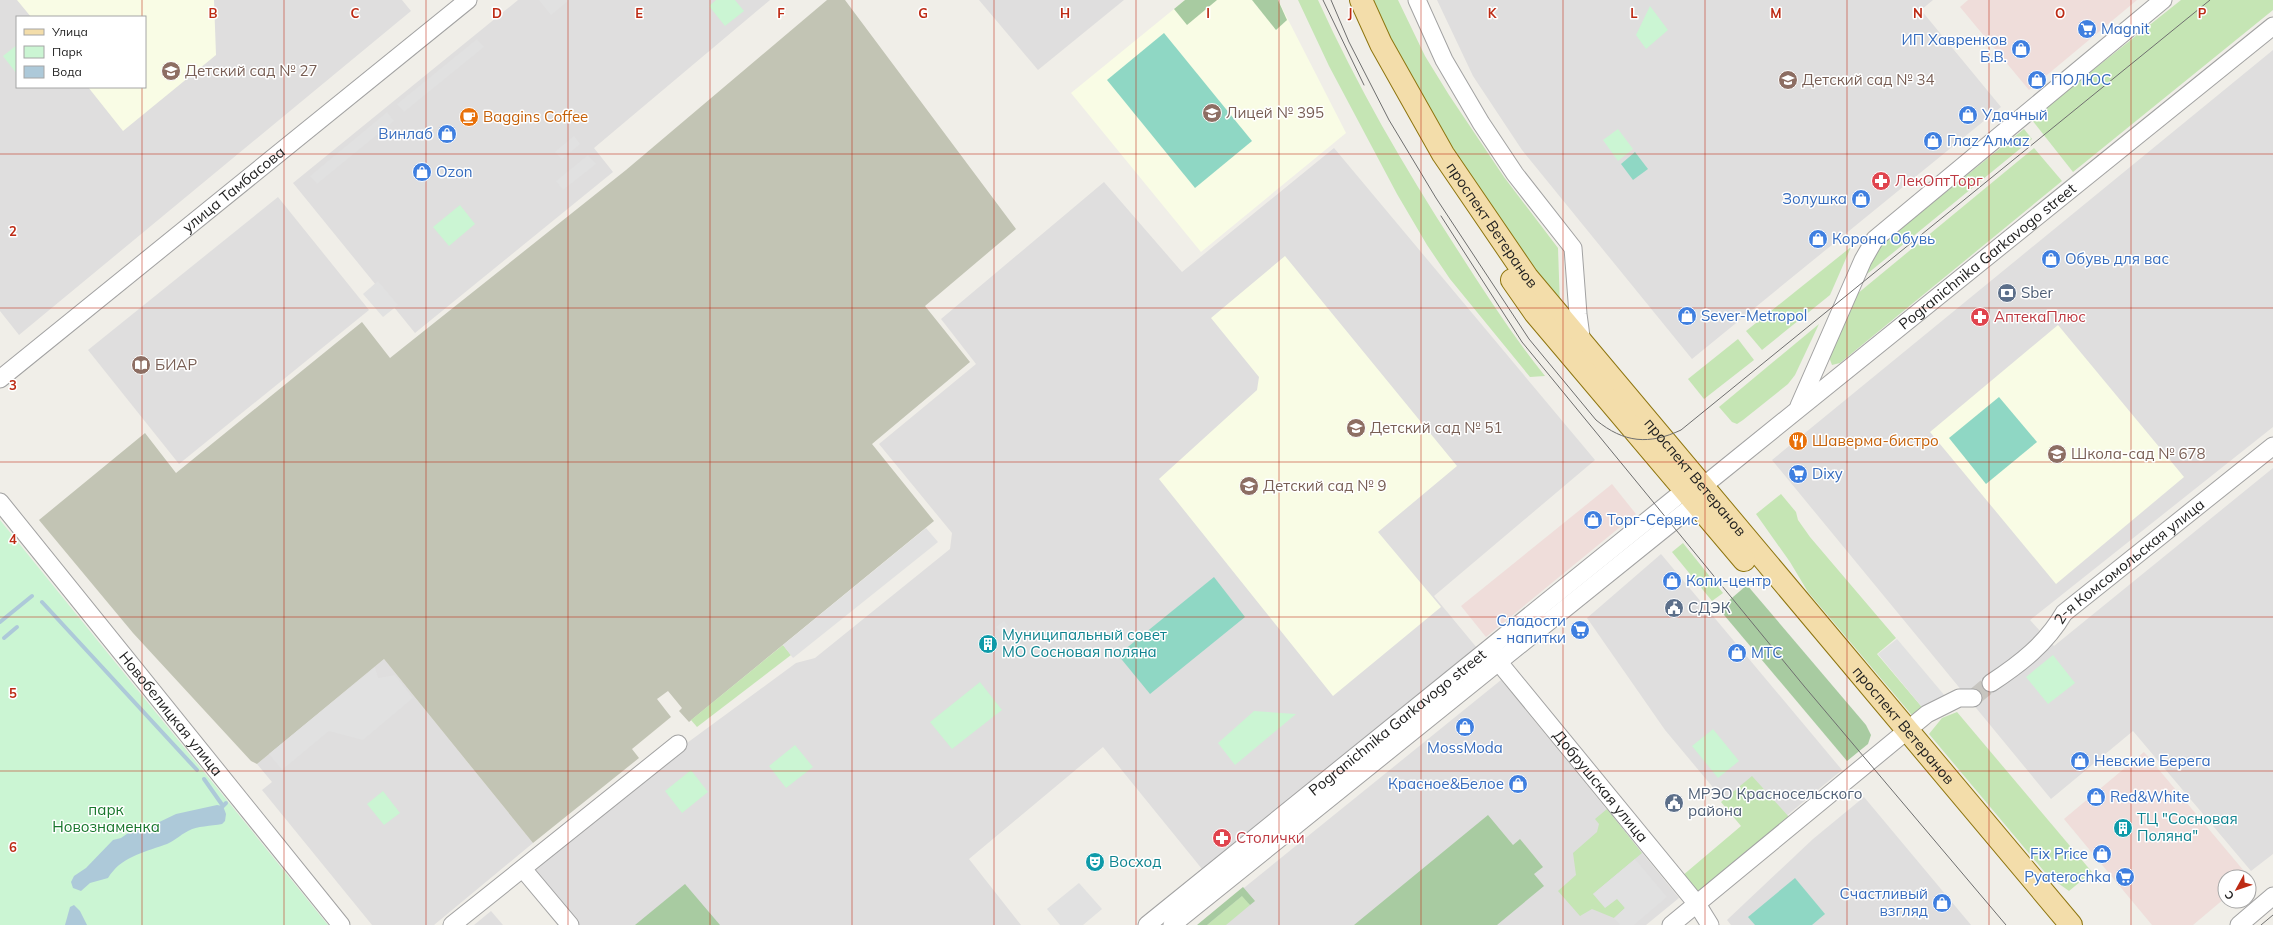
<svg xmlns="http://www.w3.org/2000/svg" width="2273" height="925" viewBox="0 0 2273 925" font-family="Mulish,sans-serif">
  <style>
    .residential { fill: #dfdede; fill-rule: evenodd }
    .commercial { fill: #efddda }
    .education { fill: #f9fce5 }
    .construction { fill: #c2c4b4 }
    .grass { fill: #c5e5b4 }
    .forest { fill: #a8cba1 }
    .park { fill: #cbf5d3 }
    .pitch { fill: #8fd7c4 }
    .parking { fill: #e1e1e1 }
    .water { fill: #adc9d9 }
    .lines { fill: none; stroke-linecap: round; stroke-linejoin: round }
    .stream { stroke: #adc9d9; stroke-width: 4 }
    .minor-tunnel { stroke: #c7c5c0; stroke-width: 17; stroke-dasharray: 17 8; stroke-linecap: butt }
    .minor-casing { stroke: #a2a2a2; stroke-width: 19 }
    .major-casing { stroke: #8e750f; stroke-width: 24 }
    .minor { stroke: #fff; stroke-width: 17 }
    .major { stroke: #f3ddaa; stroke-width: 22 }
    .tram { stroke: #6f6f6f; stroke-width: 1 }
    .grid { fill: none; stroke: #bd2a14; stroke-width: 1; stroke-opacity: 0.55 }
    .labels { text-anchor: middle; stroke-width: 3; stroke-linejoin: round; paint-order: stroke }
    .shop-label { font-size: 15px; fill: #366cbe; stroke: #fff; text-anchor: start }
    .education-label { font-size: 15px; fill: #785e54; stroke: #fff; text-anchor: start }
    .food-label { font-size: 15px; fill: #c56008; stroke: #fff; text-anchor: start }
    .health-label { font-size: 15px; fill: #be3a42; stroke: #fff; text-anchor: start }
    .street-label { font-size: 15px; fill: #212121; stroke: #fff }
    .service-label { font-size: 15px; fill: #4e5e75; stroke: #fff; text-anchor: start }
    .culture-label { font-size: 15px; fill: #0d838f; stroke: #fff; text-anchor: start }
    .park-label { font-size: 15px; fill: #17762b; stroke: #fff }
    .grid-label { font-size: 13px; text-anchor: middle; font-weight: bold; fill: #bd2a14; stroke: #fff; stroke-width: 3; stroke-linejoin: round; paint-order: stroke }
  </style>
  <rect width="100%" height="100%" fill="#f0eee8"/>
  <g class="residential">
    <path d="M0 0H402L411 11 19 335 0 311ZM17 17H145V87H17Z"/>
    <path d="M518 0H770L594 148 613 172 415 333 293 183Z"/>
    <path d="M979 0H1124L1038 70Z"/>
    <path d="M1437 0H1933L1921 10 2001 107 1692 359 1522 150 1473 76Z"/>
    <path d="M2273 50V427L2030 620 2054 646 2273 468V854L2251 871 2133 731 2051 799 1772 460Z"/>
    <path d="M1334 148 1595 460 1434 596 1477 648 1312 787 1202 869 1103 747 969 859 1021 925H578L532 869 657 765 796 663 815 658 950 549 952 533 879 444 976 364 941 319 1104 182 1182 272Z"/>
    <path d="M278 197 369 310 179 464 88 350Z"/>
    <path d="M1661 554 1842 770 1757 840 1665 730 1587 618Z"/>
    <path d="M384 659 533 843 434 925H372L262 790 272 782 257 764Z"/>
    <path d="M1501 680 1679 898 1646 925H1198Z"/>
    <path d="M1864 797 1971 925H1731L1727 920 1813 839Z"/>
    <path d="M491 911 503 925H474Z"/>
  </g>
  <g class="commercial">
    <path d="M1968 0H2137L2029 90 1960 7Z"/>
    <path d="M1612 484 1636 514 1486 637 1461 606Z"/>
    <path d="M2144 752 2249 877H2225V898L2193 925H2152L2064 819Z"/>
  </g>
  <g class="education">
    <path d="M17 0H214L216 55 123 131 88 87H145V17H31Z"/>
    <path d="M1185 0H1278L1346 133 1201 252 1071 93Z"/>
    <path d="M1285 256 1457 466 1378 532 1441 607 1333 696 1159 479 1257 390 1259 377 1211 318Z"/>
    <path d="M2058 325 2184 477 2056 584 1930 432Z"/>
  </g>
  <path class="construction" d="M827 0H845L1016 229 925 306 970 362 872 444 934 521 689 722 679 711 682 708 668 691 657 699 671 717 632 749 639 758 533 843 384 659 257 764 251 761 133 633 39 520 145 433 176 473 362 322 390 358 626 170Z"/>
  <g class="grass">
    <path d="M1298 0H1318C1357 86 1404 167 1455 246 1484 291 1512 335 1545 376L1530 377 1450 279 1427 245 1397 194 1329 66Z"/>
    <path d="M1368 0H1398L1425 56 1449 95 1504 177 1558 248 1560 307 1447 146Z"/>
    <path d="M2181 0H2273V10L2073 172 2032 120 2034 117Z"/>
    <path d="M2024 129 2032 139 1867 274 1874 255 1883 243Z"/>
    <path d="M2034 148 2062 181 1840 363 1832 365 1829 357 1857 294Z"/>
    <path d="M1851 247 1830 295 1762 350 1746 331Z"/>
    <path d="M1819 324 1795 375 1788 384 1743 420 1737 424 1732 422 1719 407Z"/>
    <path d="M1738 339 1754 360 1704 399 1688 379Z"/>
    <path d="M1781 494 1796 512 1798 520 1810 537 1896 638 1877 654 1926 712 1916 720 1808 592 1790 562 1756 514Z"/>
    <path d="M1683 543 1723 593 1712 601 1672 552Z"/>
    <path d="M783 645 791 655 697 727 691 720Z"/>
    <path d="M1957 712 2092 872 2069 891 2048 876 1929 734 1942 718Z"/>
    <path d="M1752 776 1789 817 1701 892H1695L1682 876 1741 826 1721 802Z"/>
    <path d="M1607 809 1642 853 1593 894 1617 898 1625 908 1614 918 1592 909 1580 916 1558 891 1576 875 1573 853 1597 832 1599 824 1595 819Z"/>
    <path d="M1243 895 1250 905 1226 925H1207Z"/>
  </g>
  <g class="forest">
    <path d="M1185 0H1217L1187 25 1174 9Z"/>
    <path d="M1252 0H1278L1287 20 1276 30Z"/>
    <path d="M1747 585 1866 725 1871 735 1868 744 1847 761 1719 609Z"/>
    <path d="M1488 815 1513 845 1520 839 1543 867 1534 874 1544 886 1497 925H1354Z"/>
    <path d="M685 884 720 925H635Z"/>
    <path d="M1243 887 1255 901 1250 905 1242 896 1207 925H1197Z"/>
  </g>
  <g class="park">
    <path d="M716 0H735L744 11 725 26 709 6Z"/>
    <path d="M1650 6 1668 30 1646 49 1636 35Z"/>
    <path d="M17 45V74L3 56Z"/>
    <path d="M1618 129 1633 149 1618 161 1603 140Z"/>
    <path d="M460 205 475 224 449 246 433 227Z"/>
    <path d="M0 520 328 925H0Z"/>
    <path d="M2053 655 2075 683 2048 704 2026 677Z"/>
    <path d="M980 682 1002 710 952 749 930 722Z"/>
    <path d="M1254 711 1296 714 1235 765 1218 743Z"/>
    <path d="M1713 729 1739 761 1718 778 1692 746Z"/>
    <path d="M795 745 813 767 786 788 769 766Z"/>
    <path d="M691 770 708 792 682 813 665 791Z"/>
    <path d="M383 791 400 813 384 825 367 804Z"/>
  </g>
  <g class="pitch">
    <path d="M1164 33 1252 141 1195 188 1107 80Z"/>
    <path d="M1635 152 1648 169 1633 180 1621 164Z"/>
    <path d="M1999 397 2037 442 1986 484 1949 438Z"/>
    <path d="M1214 577 1245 617 1150 694 1118 655Z"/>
    <path d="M1795 878 1825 914 1812 925H1755L1748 917Z"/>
  </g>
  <g class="parking">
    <path d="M539 0H569L551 15Z"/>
    <path d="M477 39 484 47 404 112 397 104Z"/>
    <path d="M387 112 394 121 317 184 310 176Z"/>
    <path d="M574 136 580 144 562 159 555 152Z"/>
    <path d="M588 155 596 164 563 190 556 181Z"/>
    <path d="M378 281 398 305 383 317 363 294Z"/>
    <path d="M926 528 938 542 793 658 783 645Z"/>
    <path d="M1004 621 1018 639 1011 645 996 627Z"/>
    <path d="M1897 639 1945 696 1926 712 1878 654Z"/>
    <path d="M375 667 378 678 395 675 413 698 363 740 329 731 282 770 269 754Z"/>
    <path d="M1635 859 1667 897 1634 925H1620L1614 918 1625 908 1617 899 1605 908 1593 894Z"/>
    <path d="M1079 883 1102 909 1083 925H1060L1047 909Z"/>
  </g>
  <g class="water">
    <path d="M217 805 223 806 226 814 225 821 222 824C211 826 197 826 188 831 180 835 172 843 164 845 142 853 121 857 108 878L90 883 81 891 73 888 71 882 74 876 86 868 113 840 121 838 134 829 151 826 176 814Z"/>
    <path d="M74 905 80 911 87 925H65L70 907Z"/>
  </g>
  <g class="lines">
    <g class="stream">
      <path d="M42 602 197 770"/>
      <path d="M0 622 32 596"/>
      <path d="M4 638 17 627"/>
      <path d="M204 779 223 806 226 803"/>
    </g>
    <path class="minor-tunnel" d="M1973 698 1991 683"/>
    <g class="minor-casing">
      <g id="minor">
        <path d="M1417 0 1444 60 1481 123 1515 174 1573 248 1578 314 1582 344"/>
        <path id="s1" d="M0 379 468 0"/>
        <path d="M1799 406 1863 260 1875 239 2163 0"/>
        <path id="s2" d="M0 502 341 925"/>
        <path id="s3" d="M1492 654 1697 904 1710 925"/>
        <path id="s4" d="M1991 683C2020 664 2046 644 2064 613L2273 446"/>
        <path d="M523 869 570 925"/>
        <path d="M452 925 678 744"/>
        <path id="s5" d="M1147 925 1685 490 1702 487 2273 26"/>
        <path d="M1172 925 1696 503 1700 492"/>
        <path d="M1671 925 1927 714 1959 698H1973"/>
        <path d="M2239 925 2273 896"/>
      </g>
    </g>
    <g class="major-casing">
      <g id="major">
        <path id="s6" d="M1361 0 1381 44 1443 154 1527 277 2071 925"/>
        <path d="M1512 280 1535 313 1744 560"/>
      </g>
    </g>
    <use href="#minor" class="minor"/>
    <use href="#major" class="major"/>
    <g class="tram">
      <path d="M1323 0 1364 85"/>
      <path d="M1331 0 1349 42 1389 120 1436 198 1529 339 1596 420C1624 443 1649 445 1681 430L2210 0"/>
      <path d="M1441 216 1522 342 1804 686 2006 925"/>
      <path d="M2261 925 2273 915"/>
    </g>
  </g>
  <path class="grid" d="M142 0V17M284 0V925M426 0V925M568 0V925M710 0V925M852 0V925M994 0V925M1136 0V925M1279 0V925M1421 0V925M1563 0V925M1705 0V925M1847 0V925M1989 0V925M2131 0V925M142 87V925M0 154H2273M0 308H2273M0 462H2273M0 617H2273M0 771H2273"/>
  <defs>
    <g id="supermarket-disc" transform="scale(1)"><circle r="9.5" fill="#3f7fe0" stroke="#fff"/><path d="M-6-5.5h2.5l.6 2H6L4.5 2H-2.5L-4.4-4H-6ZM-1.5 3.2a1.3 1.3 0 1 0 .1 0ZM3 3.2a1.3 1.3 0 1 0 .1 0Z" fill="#fff"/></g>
    <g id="shop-disc" transform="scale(1)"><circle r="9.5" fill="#3f7fe0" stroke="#fff"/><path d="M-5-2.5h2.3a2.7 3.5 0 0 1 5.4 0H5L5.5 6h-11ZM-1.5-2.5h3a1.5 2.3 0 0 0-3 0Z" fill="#fff"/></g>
    <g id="school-disc" transform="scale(1)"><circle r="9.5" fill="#8d6e63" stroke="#fff"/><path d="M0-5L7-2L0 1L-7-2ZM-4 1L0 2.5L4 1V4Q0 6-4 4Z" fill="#fff"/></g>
    <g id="cafe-disc" transform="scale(1)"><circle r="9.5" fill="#e8710a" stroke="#fff"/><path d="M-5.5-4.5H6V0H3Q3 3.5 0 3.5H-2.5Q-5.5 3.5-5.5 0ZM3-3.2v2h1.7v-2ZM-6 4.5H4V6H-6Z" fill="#fff"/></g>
    <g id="pharmacy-disc" transform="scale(1)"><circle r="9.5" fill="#e0444e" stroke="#fff"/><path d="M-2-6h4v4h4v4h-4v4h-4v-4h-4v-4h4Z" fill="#fff"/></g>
    <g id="bank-disc" transform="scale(1)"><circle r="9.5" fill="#5c6f8a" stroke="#fff"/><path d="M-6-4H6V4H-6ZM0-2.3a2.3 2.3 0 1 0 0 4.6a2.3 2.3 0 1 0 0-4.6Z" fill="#fff"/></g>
    <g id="library-disc" transform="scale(1)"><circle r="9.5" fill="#8d6e63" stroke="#fff"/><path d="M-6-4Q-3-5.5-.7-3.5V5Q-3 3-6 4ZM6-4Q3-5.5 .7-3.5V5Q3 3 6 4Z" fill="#fff"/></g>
    <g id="restaurant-disc" transform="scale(1)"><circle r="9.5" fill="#e8710a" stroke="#fff"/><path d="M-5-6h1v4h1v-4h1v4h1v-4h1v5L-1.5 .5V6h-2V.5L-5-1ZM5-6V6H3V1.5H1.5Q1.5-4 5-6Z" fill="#fff"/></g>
    <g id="civic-disc" transform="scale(1)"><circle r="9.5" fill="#5c6f8a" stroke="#fff"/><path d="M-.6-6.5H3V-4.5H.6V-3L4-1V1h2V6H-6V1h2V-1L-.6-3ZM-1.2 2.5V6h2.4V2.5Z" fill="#fff"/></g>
    <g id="building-disc" transform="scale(1)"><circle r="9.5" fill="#0f9aa8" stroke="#fff"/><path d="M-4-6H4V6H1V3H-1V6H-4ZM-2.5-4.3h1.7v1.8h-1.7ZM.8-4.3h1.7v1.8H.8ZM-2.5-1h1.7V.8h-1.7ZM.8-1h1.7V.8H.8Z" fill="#fff"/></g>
    <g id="theatre-disc" transform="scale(1)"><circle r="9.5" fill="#0f9aa8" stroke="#fff"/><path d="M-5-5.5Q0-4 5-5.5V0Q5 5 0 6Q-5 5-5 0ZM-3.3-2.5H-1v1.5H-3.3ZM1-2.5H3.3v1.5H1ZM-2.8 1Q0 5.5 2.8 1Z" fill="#fff"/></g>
  </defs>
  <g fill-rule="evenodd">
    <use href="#supermarket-disc" x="2087" y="29"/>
    <use href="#shop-disc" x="2021" y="49"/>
    <use href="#school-disc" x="171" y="71"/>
    <use href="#school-disc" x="1788" y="80"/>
    <use href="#shop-disc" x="2037" y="80"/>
    <use href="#school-disc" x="1212" y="113"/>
    <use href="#shop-disc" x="1968" y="115"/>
    <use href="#cafe-disc" x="469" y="117"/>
    <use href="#shop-disc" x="447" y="134"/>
    <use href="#shop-disc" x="1933" y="141"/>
    <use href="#shop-disc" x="422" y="172"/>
    <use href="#pharmacy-disc" x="1881" y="181"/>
    <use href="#shop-disc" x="1861" y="199"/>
    <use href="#shop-disc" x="1818" y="239"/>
    <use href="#shop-disc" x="2051" y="259"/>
    <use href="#bank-disc" x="2007" y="293"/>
    <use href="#shop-disc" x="1687" y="316"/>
    <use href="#pharmacy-disc" x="1980" y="317"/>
    <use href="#library-disc" x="141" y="365"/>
    <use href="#school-disc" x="1356" y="428"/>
    <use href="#restaurant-disc" x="1798" y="441"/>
    <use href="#school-disc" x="2057" y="454"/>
    <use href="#supermarket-disc" x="1798" y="474"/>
    <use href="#school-disc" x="1249" y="486"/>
    <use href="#shop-disc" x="1593" y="520"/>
    <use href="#shop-disc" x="1672" y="581"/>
    <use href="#civic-disc" x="1674" y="608"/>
    <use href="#supermarket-disc" x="1580" y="630"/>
    <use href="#building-disc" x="988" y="644"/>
    <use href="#shop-disc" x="1737" y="653"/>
    <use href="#shop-disc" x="1465" y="727"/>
    <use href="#shop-disc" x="2080" y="761"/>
    <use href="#shop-disc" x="1518" y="784"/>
    <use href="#shop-disc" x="2096" y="797"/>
    <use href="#civic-disc" x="1674" y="803"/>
    <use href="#building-disc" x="2123" y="828"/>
    <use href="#pharmacy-disc" x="1222" y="838"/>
    <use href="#shop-disc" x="2102" y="854"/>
    <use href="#theatre-disc" x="1095" y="862"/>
    <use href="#supermarket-disc" x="2125" y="877"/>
    <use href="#shop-disc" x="1942" y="903"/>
  </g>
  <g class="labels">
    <g class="shop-label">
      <text x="2101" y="34">Magnit</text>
      <text x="2007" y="45" text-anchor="end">ИП Хавренков<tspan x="2007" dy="17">Б.В.</tspan></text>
      <text x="2051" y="85">ПОЛЮС</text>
      <text x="1982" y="120">Удачный</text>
      <text x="433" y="139" text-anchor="end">Винлаб</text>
      <text x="1947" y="146">Глаz Алмаz</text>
      <text x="436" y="177">Ozon</text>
      <text x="1847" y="204" text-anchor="end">Золушка</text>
      <text x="1832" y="244">Корона Обувь</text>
      <text x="2065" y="264">Обувь для вас</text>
      <text x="1701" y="321">Sever-Metropol</text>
      <text x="1812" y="479">Dixy</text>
      <text x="1607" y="525">Торг-Сервис</text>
      <text x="1686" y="586">Копи-центр</text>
      <text x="1566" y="626" text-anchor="end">Сладости<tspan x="1566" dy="17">- напитки</tspan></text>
      <text x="1751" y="658">МТС</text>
      <text x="1465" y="753" text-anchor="middle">MossModa</text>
      <text x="2094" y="766">Невские Берега</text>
      <text x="1504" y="789" text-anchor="end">Красное&amp;Белое</text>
      <text x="2110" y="802">Red&amp;White</text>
      <text x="2088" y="859" text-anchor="end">Fix Price</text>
      <text x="2111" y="882" text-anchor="end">Pyaterochka</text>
      <text x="1928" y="899" text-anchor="end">Счастливый<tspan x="1928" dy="17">взгляд</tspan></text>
    </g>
    <g class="education-label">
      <text x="185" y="76">Детский сад № 27</text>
      <text x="1802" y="85">Детский сад № 34</text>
      <text x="1226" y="118">Лицей № 395</text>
      <text x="155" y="370">БИАР</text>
      <text x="1370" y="433">Детский сад № 51</text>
      <text x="2071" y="459">Школа-сад № 678</text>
      <text x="1263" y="491">Детский сад № 9</text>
    </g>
    <g class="food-label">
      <text x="483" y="122">Baggins Coffee</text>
      <text x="1812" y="446">Шаверма-бистро</text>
    </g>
    <g class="health-label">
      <text x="1895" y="186">ЛекОптТорг</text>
      <text x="1994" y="322">АптекаПлюс</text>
      <text x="1236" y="843">Столички</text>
    </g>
    <g class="street-label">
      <text dy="5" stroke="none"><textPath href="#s1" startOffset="301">улица Тамбасова</textPath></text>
      <text dy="5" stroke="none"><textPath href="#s6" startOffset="261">проспект Ветеранов</textPath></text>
      <text dy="5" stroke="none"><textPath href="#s5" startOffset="1076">Pogranichnika Garkavogo street</textPath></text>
      <text dy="5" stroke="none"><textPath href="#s6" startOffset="585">проспект Ветеранов</textPath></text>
      <text dy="5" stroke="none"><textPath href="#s4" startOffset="185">2-я Комсомольская улица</textPath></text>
      <text dy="5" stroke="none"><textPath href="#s2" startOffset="272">Новобелицкая улица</textPath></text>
      <text dy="5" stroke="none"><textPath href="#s5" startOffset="322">Pogranichnika Garkavogo street</textPath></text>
      <text dy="5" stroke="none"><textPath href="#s6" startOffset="909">проспект Ветеранов</textPath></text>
      <text dy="5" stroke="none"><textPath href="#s3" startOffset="171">Добрушская улица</textPath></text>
    </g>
    <g class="service-label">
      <text x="2021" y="298">Sber</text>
      <text x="1688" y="613">СДЭК</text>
      <text x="1688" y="799">МРЭО Красносельского<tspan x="1688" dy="17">района</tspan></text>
    </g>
    <g class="culture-label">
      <text x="1002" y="640">Муниципальный совет<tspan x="1002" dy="17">МО Сосновая поляна</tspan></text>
      <text x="2137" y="824">ТЦ "Сосновая<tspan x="2137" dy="17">Поляна"</tspan></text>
      <text x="1109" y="867">Восход</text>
    </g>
    <g class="park-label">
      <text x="106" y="815">парк<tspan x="106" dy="17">Новознаменка</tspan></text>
    </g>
  </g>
  <g class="grid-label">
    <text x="213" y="18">B</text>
    <text x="355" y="18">C</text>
    <text x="497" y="18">D</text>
    <text x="639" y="18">E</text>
    <text x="781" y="18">F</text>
    <text x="923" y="18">G</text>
    <text x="1065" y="18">H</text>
    <text x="1208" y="18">I</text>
    <text x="1350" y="18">J</text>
    <text x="1492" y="18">K</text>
    <text x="1634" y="18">L</text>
    <text x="1776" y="18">M</text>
    <text x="1918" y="18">N</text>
    <text x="2060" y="18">O</text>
    <text x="2202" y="18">P</text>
    <text x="13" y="236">2</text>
    <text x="13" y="390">3</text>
    <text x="13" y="544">4</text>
    <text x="13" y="698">5</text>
    <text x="13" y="852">6</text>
  </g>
  <rect x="16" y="16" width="130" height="72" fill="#ffffff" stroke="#a6a6a6"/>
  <rect x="24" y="29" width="20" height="6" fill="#f3ddaa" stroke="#a6a6a6"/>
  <text x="52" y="36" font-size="12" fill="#212121">Улица</text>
  <rect x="24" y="46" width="20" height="12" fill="#cbf5d3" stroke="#a6a6a6"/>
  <text x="52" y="56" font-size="12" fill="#212121">Парк</text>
  <rect x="24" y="66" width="20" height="12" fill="#adc9d9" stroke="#a6a6a6"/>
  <text x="52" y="76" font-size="12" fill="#212121">Вода</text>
  <g transform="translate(2237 889) rotate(230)"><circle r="19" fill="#ffffff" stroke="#a6a6a6"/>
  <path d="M0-3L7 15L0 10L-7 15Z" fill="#bd2a14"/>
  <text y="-6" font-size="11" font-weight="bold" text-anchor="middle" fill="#212121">С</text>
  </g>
</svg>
